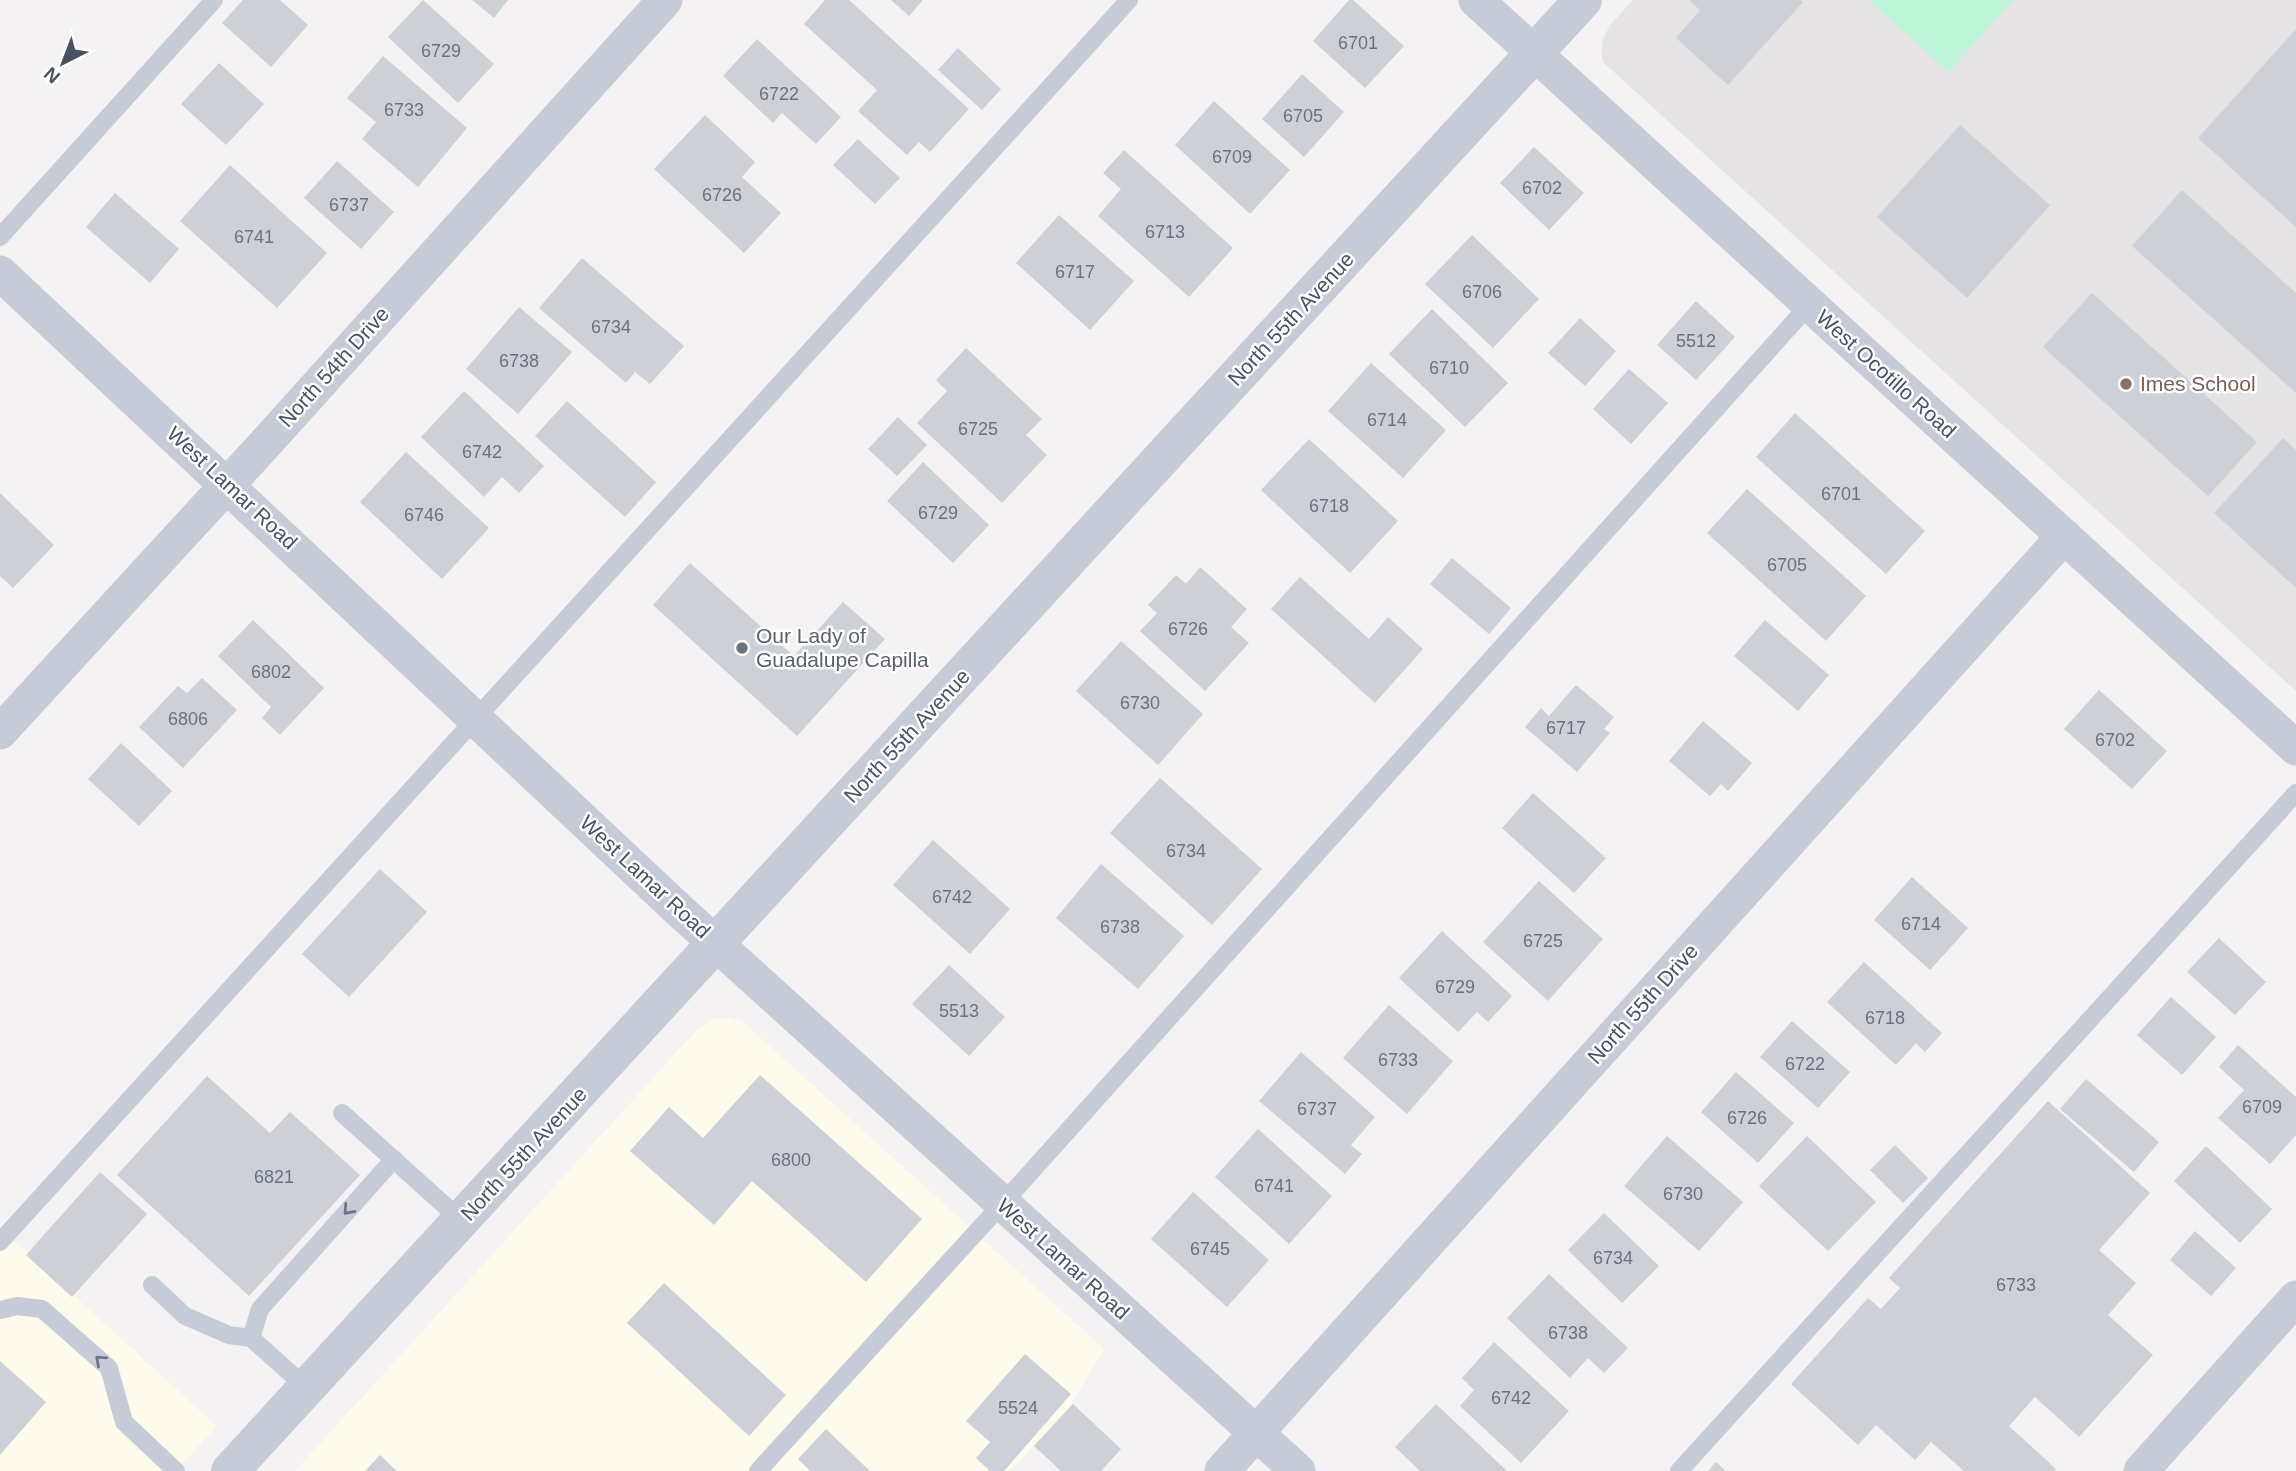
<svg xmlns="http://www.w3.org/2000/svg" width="2296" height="1471" viewBox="0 0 2296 1471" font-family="Arial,sans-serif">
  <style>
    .commercial { fill: #fefbec }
    .education { fill: #e5e3e4 }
    .green { fill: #bef5d8 }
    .building { fill: #ced0d8 }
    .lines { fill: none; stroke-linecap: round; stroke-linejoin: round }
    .service { stroke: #c5ccd8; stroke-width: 18 }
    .minor { stroke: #c5ccd8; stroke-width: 35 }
    .tertiary { stroke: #c5ccd8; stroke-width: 38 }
    .oneway { stroke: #6d7785 }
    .education-dot { fill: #8d6e63; stroke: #fff; stroke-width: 2.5 }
    .worship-dot { fill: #6b7280; stroke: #fff; stroke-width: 2.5 }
    .labels { text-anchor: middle; stroke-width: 5; stroke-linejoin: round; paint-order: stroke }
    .number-label { font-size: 18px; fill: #697280 }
    .street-label { font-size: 21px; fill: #475362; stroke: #fff }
    .education-label { font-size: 21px; fill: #785e54; stroke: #fff; text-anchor: start }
    .worship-label { font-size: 21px; fill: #5b616d; stroke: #fff; text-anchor: start }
  </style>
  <rect width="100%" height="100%" fill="#f4f2f2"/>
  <g class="commercial">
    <path d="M730 1017 743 1022 1104 1349 1072 1403 1011 1471H295L695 1032 711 1020Z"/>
    <path d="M0 1228 217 1426 176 1471H0Z"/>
  </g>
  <path class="education" d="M1633 0H2296V691L1604 63 1601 53 1603 39 1610 25Z"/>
  <path class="green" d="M1869 0H2014L1948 72Z"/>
  <g class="building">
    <path d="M243 0H280L308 25 271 67 222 23Z"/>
    <path d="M423 0 494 64 458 103 388 37Z"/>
    <path d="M472 0H508L494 18Z"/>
    <path d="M825 0H849L969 109 930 152 919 142 907 155 858 111 877 90 804 24Z"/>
    <path d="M891 0H923L909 16Z"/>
    <path d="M1349 0H1353L1404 46 1365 88 1313 41Z"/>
    <path d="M1689 0H1800L1803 2 1728 85 1676 38 1700 10Z"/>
    <path d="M2296 29V227L2198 138Z"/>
    <path d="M757 39 841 117 816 144 782 113 773 123 723 76Z"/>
    <path d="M958 48 1001 89 982 110 938 70Z"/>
    <path d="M383 56 467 128 418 187 362 139 376 122 347 98Z"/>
    <path d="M219 63 264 104 226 145 181 104Z"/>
    <path d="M1302 74 1344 112 1304 157 1262 119Z"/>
    <path d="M1214 101 1290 170 1250 214 1175 145Z"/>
    <path d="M705 115 755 162 742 177 781 213 744 253 654 169Z"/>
    <path d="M1960 125 2050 205 1967 298 1877 217Z"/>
    <path d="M858 139 900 178 875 204 833 165Z"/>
    <path d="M1534 147 1584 193 1549 230 1500 183Z"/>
    <path d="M1124 150 1233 248 1189 297 1098 216 1121 189 1103 173Z"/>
    <path d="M337 161 394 212 361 249 304 198Z"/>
    <path d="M230 165 327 253 277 308 180 221Z"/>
    <path d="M2182 190 2296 293V393L2132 246Z"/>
    <path d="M115 193 179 249 150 283 86 227Z"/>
    <path d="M1059 215 1134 281 1090 330 1016 263Z"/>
    <path d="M1472 235 1539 299 1493 348 1425 284Z"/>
    <path d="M582 258 684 346 650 384 635 372 626 383 539 308Z"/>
    <path d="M2092 293 2257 442 2208 496 2043 347Z"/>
    <path d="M1696 301 1735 337 1696 380 1657 345Z"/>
    <path d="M519 307 572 352 518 414 466 369Z"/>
    <path d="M1432 309 1508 383 1465 427 1389 354Z"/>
    <path d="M1580 318 1616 351 1585 386 1548 353Z"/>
    <path d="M966 348 1042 419 1026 435 1047 455 1002 503 917 423 947 391 936 380Z"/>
    <path d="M1371 363 1446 430 1403 478 1328 411Z"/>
    <path d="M1629 369 1668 403 1631 444 1593 409Z"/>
    <path d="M464 391 544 466 519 493 502 477 484 497 421 437Z"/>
    <path d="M567 401 656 482 625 517 535 436Z"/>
    <path d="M1795 413 1925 531 1886 574 1756 457Z"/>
    <path d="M898 417 927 445 897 476 868 449Z"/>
    <path d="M2283 438 2296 450V588L2214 513Z"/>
    <path d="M1309 439 1398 521 1350 573 1261 490Z"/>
    <path d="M406 452 489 528 442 579 360 502Z"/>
    <path d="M923 462 989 525 953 563 887 501Z"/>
    <path d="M1747 489 1866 596 1826 641 1707 533Z"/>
    <path d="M0 493 54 545 13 588 0 576Z"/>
    <path d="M1452 558 1511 608 1489 634 1430 584Z"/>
    <path d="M690 563 794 656 843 602 885 639 797 736 653 605Z"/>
    <path d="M1200 567 1247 609 1231 627 1249 643 1205 691 1140 631 1157 613 1148 605 1176 575 1186 584Z"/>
    <path d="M1300 577 1369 639 1388 617 1423 649 1375 703 1271 609Z"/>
    <path d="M253 620 324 688 280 735 262 718 271 707 218 656Z"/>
    <path d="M1765 620 1829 675 1798 711 1734 656Z"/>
    <path d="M1121 641 1203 714 1158 765 1076 691Z"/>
    <path d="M202 678 237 710 183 768 139 727 178 686 187 693Z"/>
    <path d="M1576 685 1614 717 1604 729 1610 733 1577 772 1525 727 1541 708 1549 716Z"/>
    <path d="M2099 690 2167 751 2132 789 2064 729Z"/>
    <path d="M1703 721 1752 763 1728 791 1721 784 1710 796 1669 761Z"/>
    <path d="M121 743 172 791 139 826 88 779Z"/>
    <path d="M1160 778 1262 869 1212 925 1110 833Z"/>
    <path d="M1533 793 1606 858 1574 893 1502 828Z"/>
    <path d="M933 840 1010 909 970 954 893 885Z"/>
    <path d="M1101 864 1184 936 1138 989 1056 918Z"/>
    <path d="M380 869 427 912 349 997 302 954Z"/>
    <path d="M1912 877 1968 928 1930 970 1874 920Z"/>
    <path d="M1539 881 1603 939 1548 1001 1483 942Z"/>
    <path d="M1442 931 1512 996 1488 1022 1477 1012 1458 1032 1399 978Z"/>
    <path d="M2219 938 2266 982 2235 1015 2187 972Z"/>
    <path d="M1864 962 1942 1033 1925 1052 1916 1043 1896 1065 1827 1002Z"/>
    <path d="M949 965 1005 1017 969 1056 912 1004Z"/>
    <path d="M2171 997 2216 1037 2182 1075 2137 1035Z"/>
    <path d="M1389 1005 1453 1061 1407 1114 1343 1058Z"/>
    <path d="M1792 1021 1850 1072 1818 1108 1760 1057Z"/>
    <path d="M2238 1045 2296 1097V1135L2270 1164 2218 1118 2244 1090 2219 1067Z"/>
    <path d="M1301 1052 1375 1117 1351 1145 1362 1154 1345 1174 1259 1101Z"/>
    <path d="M1736 1072 1794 1123 1758 1163 1701 1112Z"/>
    <path d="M760 1075 922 1219 866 1282 752 1181 714 1225 630 1151 669 1107 703 1138Z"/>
    <path d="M207 1076 270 1133 290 1112 360 1175 249 1296 117 1175Z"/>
    <path d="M2086 1079 2159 1142 2134 1172 2060 1109Z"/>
    <path d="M2048 1101 2150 1193 2099 1250 2136 1283 2108 1315 2153 1355 2079 1437 2035 1397 2009 1426 2056 1469 2054 1471H1964L1931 1442 1915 1460 1876 1425 1858 1445 1791 1384 1868 1298 1881 1309 1900 1288 1889 1278Z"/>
    <path d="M1258 1129 1332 1196 1289 1244 1215 1177Z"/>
    <path d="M1667 1136 1743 1202 1699 1251 1624 1186Z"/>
    <path d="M1807 1136 1876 1202 1828 1251 1759 1186Z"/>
    <path d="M1895 1145 1928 1178 1903 1203 1870 1170Z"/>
    <path d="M2206 1146 2272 1209 2240 1243 2174 1181Z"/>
    <path d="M100 1172 147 1214 72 1297 26 1255Z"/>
    <path d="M1193 1192 1269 1260 1227 1307 1151 1239Z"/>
    <path d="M1604 1213 1659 1266 1622 1303 1568 1250Z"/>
    <path d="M2195 1231 2236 1268 2211 1296 2170 1260Z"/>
    <path d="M1549 1274 1628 1348 1604 1373 1588 1358 1570 1378 1507 1318Z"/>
    <path d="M664 1283 786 1395 749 1436 627 1323Z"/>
    <path d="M1494 1342 1569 1411 1521 1463 1460 1406 1474 1390 1462 1378Z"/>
    <path d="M1025 1354 1071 1394 1004 1471H990L976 1458 990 1442 966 1421Z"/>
    <path d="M0 1361 46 1402 0 1455Z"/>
    <path d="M1073 1404 1121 1449 1101 1471H1061L1034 1446Z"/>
    <path d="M1436 1404 1507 1471H1420L1395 1447Z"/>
    <path d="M826 1429 870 1471H810L798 1459Z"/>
    <path d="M380 1455 397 1471H365Z"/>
    <path d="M1716 1462 1726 1471H1708Z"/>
  </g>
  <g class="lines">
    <g class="service">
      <path d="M0 237 214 0"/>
      <path d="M342 1113 462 1221"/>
      <path d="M0 1242 1129 0"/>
      <path d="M152 1285 185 1316 229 1335 251 1338 307 1388"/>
      <path d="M0 1310 17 1306 42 1309 109 1368 124 1422 176 1471"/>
      <path d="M251 1338 260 1309 394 1159"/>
      <path d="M758 1471 1002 1204 1810 304"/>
      <path d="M1679 1471 2296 793"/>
    </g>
    <g class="minor">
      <path d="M1476 0 2296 748"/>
      <path d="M0 273 680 911 1298 1471"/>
      <path d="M0 732 264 445 665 0"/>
      <path d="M1222 1471 2064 536"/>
      <path d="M2141 1471 2296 1298"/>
    </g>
    <path class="tertiary" d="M230 1471 1583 0"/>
  </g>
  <defs><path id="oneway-chevron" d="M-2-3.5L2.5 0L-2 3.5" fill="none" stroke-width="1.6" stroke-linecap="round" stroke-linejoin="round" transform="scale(1.75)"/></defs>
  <g class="oneway">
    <use href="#oneway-chevron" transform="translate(348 1210) rotate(132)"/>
    <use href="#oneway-chevron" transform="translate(100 1360) rotate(-138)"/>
  </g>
  <circle class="education-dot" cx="2126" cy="384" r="7"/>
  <circle class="worship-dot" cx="742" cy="648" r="7"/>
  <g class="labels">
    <g class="number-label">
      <text x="1358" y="49">6701</text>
      <text x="441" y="57">6729</text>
      <text x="779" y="100">6722</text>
      <text x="404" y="116">6733</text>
      <text x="1303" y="122">6705</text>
      <text x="1232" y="163">6709</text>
      <text x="1542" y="194">6702</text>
      <text x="722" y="201">6726</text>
      <text x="349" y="211">6737</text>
      <text x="1165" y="238">6713</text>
      <text x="254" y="243">6741</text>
      <text x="1075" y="278">6717</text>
      <text x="1482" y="298">6706</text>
      <text x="611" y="333">6734</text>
      <text x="1696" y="347">5512</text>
      <text x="519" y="367">6738</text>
      <text x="1449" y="374">6710</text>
      <text x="1387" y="426">6714</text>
      <text x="978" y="435">6725</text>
      <text x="482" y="458">6742</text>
      <text x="1841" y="500">6701</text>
      <text x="1329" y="512">6718</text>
      <text x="938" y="519">6729</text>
      <text x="424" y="521">6746</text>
      <text x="1787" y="571">6705</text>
      <text x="1188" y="635">6726</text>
      <text x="271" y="678">6802</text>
      <text x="1140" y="709">6730</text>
      <text x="188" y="725">6806</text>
      <text x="1566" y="734">6717</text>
      <text x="2115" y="746">6702</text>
      <text x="1186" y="857">6734</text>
      <text x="952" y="903">6742</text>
      <text x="1921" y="930">6714</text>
      <text x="1120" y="933">6738</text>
      <text x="1543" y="947">6725</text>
      <text x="1455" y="993">6729</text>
      <text x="959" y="1017">5513</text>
      <text x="1885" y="1024">6718</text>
      <text x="1398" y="1066">6733</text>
      <text x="1805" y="1070">6722</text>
      <text x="2262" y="1113">6709</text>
      <text x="1317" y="1115">6737</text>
      <text x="1747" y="1124">6726</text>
      <text x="791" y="1166">6800</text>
      <text x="274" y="1183">6821</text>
      <text x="1274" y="1192">6741</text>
      <text x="1683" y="1200">6730</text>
      <text x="1210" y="1255">6745</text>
      <text x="1613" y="1264">6734</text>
      <text x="2016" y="1291">6733</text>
      <text x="1568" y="1339">6738</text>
      <text x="1511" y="1404">6742</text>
      <text x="1018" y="1414">5524</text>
    </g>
    <g class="street-label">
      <text transform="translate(1291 319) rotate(-47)" y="7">North 55th Avenue</text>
      <text transform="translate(334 367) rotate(-48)" y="7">North 54th Drive</text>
      <text transform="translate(1886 374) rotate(42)" y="7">West Ocotillo Road</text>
      <text transform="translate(232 488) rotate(43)" y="7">West Lamar Road</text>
      <text transform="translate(907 736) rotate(-47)" y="7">North 55th Avenue</text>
      <text transform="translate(645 877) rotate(43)" y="7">West Lamar Road</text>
      <text transform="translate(1643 1004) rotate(-48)" y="7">North 55th Drive</text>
      <text transform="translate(524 1154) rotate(-47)" y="7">North 55th Avenue</text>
      <text transform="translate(1063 1259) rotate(42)" y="7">West Lamar Road</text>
    </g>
    <g class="education-label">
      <text x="2140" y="391">Imes School</text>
    </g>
    <g class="worship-label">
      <text x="756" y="643">Our Lady of<tspan x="756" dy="24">Guadalupe Capilla</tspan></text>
    </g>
  </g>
  <g transform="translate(63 63) rotate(222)" stroke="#ffffff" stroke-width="5" paint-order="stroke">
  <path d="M0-5L12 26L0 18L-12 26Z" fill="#475362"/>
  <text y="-10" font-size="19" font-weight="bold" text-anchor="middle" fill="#475362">N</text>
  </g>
</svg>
